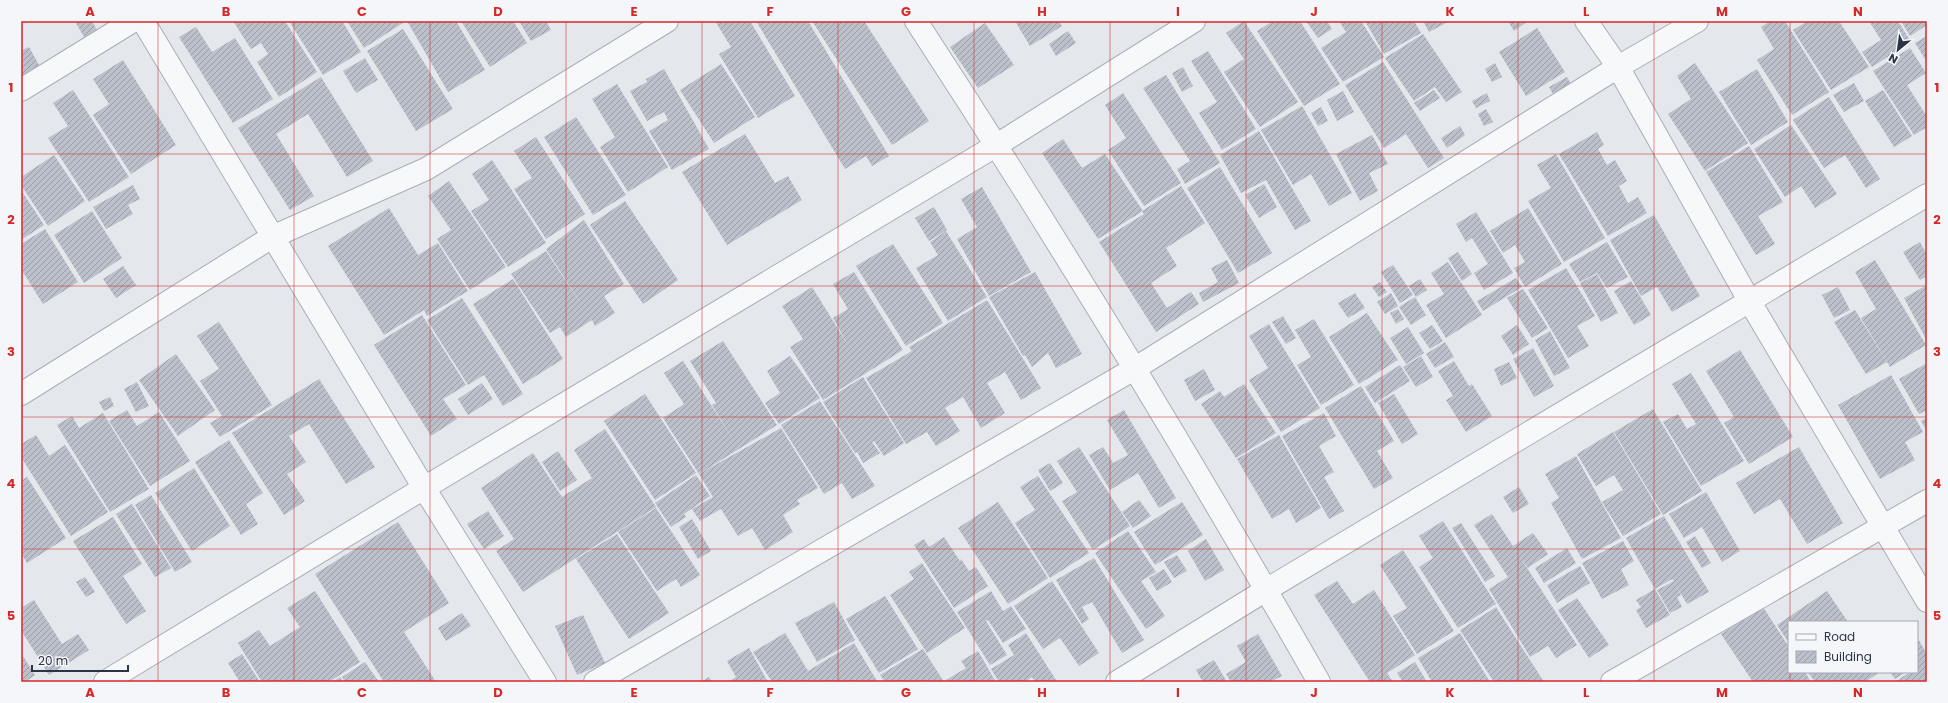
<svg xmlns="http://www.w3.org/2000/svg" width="1948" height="703" viewBox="0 0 1948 703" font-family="Poppins,sans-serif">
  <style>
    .building { fill: url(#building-hatch) }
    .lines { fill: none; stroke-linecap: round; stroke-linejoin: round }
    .street-casing { stroke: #a9aeb7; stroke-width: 24 }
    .street { stroke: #f7f8fa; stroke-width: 22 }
    .grid { fill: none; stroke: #d62828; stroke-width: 1; stroke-opacity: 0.55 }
    .neatline { fill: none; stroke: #d62828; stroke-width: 1.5 }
    .grid-label { font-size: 13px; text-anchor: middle; font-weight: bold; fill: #d62828 }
  </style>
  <defs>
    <pattern id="building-hatch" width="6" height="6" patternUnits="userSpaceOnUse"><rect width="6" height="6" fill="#bbc0ca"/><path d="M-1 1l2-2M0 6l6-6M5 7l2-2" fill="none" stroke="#989da6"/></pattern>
  </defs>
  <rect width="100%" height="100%" fill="#e4e7ec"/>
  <g class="building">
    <path d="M80 21H92L97 30 84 37 76 23Z"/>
    <path d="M233 21H285L317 72 279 97 257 62 268 54 261 43 251 49Z"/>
    <path d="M289 21H342L361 52 323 75Z"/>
    <path d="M347 21H402L403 23 364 48Z"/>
    <path d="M407 21H456L485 70 448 92Z"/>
    <path d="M461 21H513L527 43 490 67Z"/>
    <path d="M519 21H546L551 30 531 41Z"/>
    <path d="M715 21H750L795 96 758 118 719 54 731 47Z"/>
    <path d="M756 21H808L889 156 872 166 866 156 845 169Z"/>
    <path d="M812 21H864L929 121 892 145Z"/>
    <path d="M1015 21H1059L1062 26 1030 46Z"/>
    <path d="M1244 21 1298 102 1260 127 1224 72 1244 59 1226 33Z"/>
    <path d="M1273 21H1300L1340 84 1304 106 1257 31Z"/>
    <path d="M1306 21H1327L1332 29 1318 38Z"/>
    <path d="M1339 21H1361L1384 57 1343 82 1321 48 1346 32Z"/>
    <path d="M1365 21H1414L1421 33 1384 54Z"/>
    <path d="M1423 21H1450L1429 32Z"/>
    <path d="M1508 21H1528L1514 31Z"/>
    <path d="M1770 21H1785L1829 92 1792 115 1757 60 1774 49 1761 27Z"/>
    <path d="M1808 21H1839L1869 67 1831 90 1793 30Z"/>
    <path d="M1869 21H1898L1911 42 1872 67 1862 52 1881 40Z"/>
    <path d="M1901 21H1927V25L1910 36Z"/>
    <path d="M985 23 1014 65 978 88 950 47Z"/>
    <path d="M196 27 212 52 235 38 273 99 233 123 179 37Z"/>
    <path d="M1537 28 1565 72 1526 96 1499 52Z"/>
    <path d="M403 29 453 109 416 131 367 51Z"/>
    <path d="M1068 31 1076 43 1056 56 1049 44Z"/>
    <path d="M1423 34 1462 92 1446 102 1435 87 1414 101 1385 58Z"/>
    <path d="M1927 36V62L1915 43Z"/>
    <path d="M29 47 39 65 21 76V48L22 50Z"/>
    <path d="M1910 48 1926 73 1907 85 1927 117V127L1914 135 1873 71Z"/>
    <path d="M1208 51 1256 129 1222 150 1199 113 1217 102 1191 61Z"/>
    <path d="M365 58 378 80 356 93 343 71Z"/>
    <path d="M123 60 176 145 131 174 93 115 109 104 93 79Z"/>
    <path d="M1383 62 1444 158 1428 168 1406 134 1384 148 1345 85Z"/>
    <path d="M1495 63 1502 77 1492 82 1485 69Z"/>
    <path d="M1695 63 1748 143 1705 171 1668 114 1691 99 1677 76Z"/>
    <path d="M721 64 755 117 714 143 680 90Z"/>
    <path d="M1183 67 1193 86 1182 92 1172 73Z"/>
    <path d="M664 69 709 149 672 170 649 131 668 120 664 112 647 121 630 91 647 82 646 79Z"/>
    <path d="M1757 69 1788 122 1751 145 1719 92Z"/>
    <path d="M1166 75 1220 163 1185 184 1177 169 1190 161 1143 88Z"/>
    <path d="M321 77 373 161 347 177 308 114 276 134 314 196 290 210 238 128Z"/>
    <path d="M1567 77 1571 84 1553 94 1549 87Z"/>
    <path d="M1854 83 1864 101 1844 112 1833 95Z"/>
    <path d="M617 84 668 167 628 192 600 147 615 137 592 99Z"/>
    <path d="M73 90 129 177 89 202 48 138 68 126 53 103Z"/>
    <path d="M1434 90 1440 98 1420 111 1414 103Z"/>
    <path d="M1883 90 1912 136 1894 147 1865 101Z"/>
    <path d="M1343 91 1354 112 1337 121 1327 100Z"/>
    <path d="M1123 93 1181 183 1144 206 1108 150 1126 138 1105 105Z"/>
    <path d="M1487 93 1490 101 1476 108 1472 101Z"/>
    <path d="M1829 97 1880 179 1866 188 1845 155 1824 168 1793 120Z"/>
    <path d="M1302 106 1352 193 1329 206 1311 174 1293 185 1261 130Z"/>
    <path d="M1321 107 1328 121 1318 126 1311 113Z"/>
    <path d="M1486 109 1493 122 1484 126 1478 114Z"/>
    <path d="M576 117 626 195 593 215 544 137Z"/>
    <path d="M1791 125 1837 194 1815 208 1801 186 1785 197 1754 149Z"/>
    <path d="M1460 126 1465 135 1447 148 1441 138Z"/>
    <path d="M1259 131 1311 221 1295 230 1266 180 1241 193 1220 155Z"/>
    <path d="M1597 132 1604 145 1598 149 1607 165 1615 160 1627 181 1619 186 1628 203 1638 197 1647 213 1608 236 1559 154Z"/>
    <path d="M745 134 775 183 788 176 802 200 727 245 682 172Z"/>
    <path d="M1372 135 1388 164 1369 173 1378 191 1360 201 1336 154Z"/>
    <path d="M536 137 585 214 546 239 514 189 532 178 514 151Z"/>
    <path d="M1063 139 1082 168 1105 154 1143 211 1098 239 1042 153Z"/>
    <path d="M1749 146 1783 202 1758 216 1775 244 1756 255 1706 172Z"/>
    <path d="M1556 154 1605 238 1564 262 1528 201 1551 188 1537 165Z"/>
    <path d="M54 155 85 201 48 226 21 185V177Z"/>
    <path d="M492 160 546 243 508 267 471 211 489 200 472 174Z"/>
    <path d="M1220 167 1272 253 1238 273 1187 188Z"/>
    <path d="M449 181 506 267 470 290 437 239 451 230 428 196Z"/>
    <path d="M1264 184 1277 207 1259 218 1245 195Z"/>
    <path d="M133 185 140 199 128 205 133 214 106 229 93 207Z"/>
    <path d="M1181 186 1205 223 1166 248 1177 266 1151 283 1167 308 1191 292 1199 304 1156 332 1099 242 1144 214 1142 211Z"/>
    <path d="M982 187 1031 272 989 296 957 239 977 227 961 199Z"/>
    <path d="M23 193 44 225 21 240V195Z"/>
    <path d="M625 201 678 280 643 304 590 225Z"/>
    <path d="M934 207 947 230 929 241 915 218Z"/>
    <path d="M389 208 418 255 438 243 468 291 427 316 424 310 384 335 328 246Z"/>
    <path d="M1528 208 1562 264 1525 287 1514 268 1525 262 1515 245 1503 253 1490 231Z"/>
    <path d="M92 211 122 258 84 283 54 235Z"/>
    <path d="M1476 212 1513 273 1484 290 1474 273 1488 264 1472 238 1466 242 1456 224Z"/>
    <path d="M1654 215 1700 296 1672 312 1657 287 1641 296 1610 240Z"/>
    <path d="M584 220 624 284 604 296 615 313 595 326 592 320 566 337 560 327 550 333 511 274 546 251 585 310 546 249Z"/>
    <path d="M45 229 78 282 43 304 21 269V244Z"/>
    <path d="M946 231 987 297 948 321 916 268 938 255 930 242Z"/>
    <path d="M1607 242 1628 277 1607 288 1597 273 1580 282 1569 264Z"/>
    <path d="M1920 242 1927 255V276L1920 280 1903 252Z"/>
    <path d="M893 244 943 323 906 346 856 266Z"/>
    <path d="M1458 252 1472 274 1462 281 1448 258Z"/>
    <path d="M1227 260 1239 283 1203 302 1199 293 1218 282 1211 268Z"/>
    <path d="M1875 260 1926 345 1890 367 1861 318 1876 309 1855 272Z"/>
    <path d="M1448 262 1482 315 1446 338 1426 305 1444 294 1431 273Z"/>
    <path d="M1393 265 1413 295 1400 303 1381 272Z"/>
    <path d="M123 266 136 285 116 298 103 279Z"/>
    <path d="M1566 268 1595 316 1577 326 1589 346 1568 358 1528 290Z"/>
    <path d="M854 272 903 350 823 400 790 347 803 339 782 306 812 287 848 345 833 318 848 309 833 284Z"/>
    <path d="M1035 272 1082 354 1056 368 1048 353 1032 367 1025 355 1023 356 989 297Z"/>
    <path d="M1597 274 1618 313 1601 322 1580 283Z"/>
    <path d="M1516 278 1522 287 1483 311 1477 301Z"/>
    <path d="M513 279 563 359 523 384 473 304Z"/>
    <path d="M1420 279 1427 290 1416 297 1409 286Z"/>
    <path d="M1631 281 1651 315 1634 325 1614 291Z"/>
    <path d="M1380 282 1387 292 1379 297 1372 287Z"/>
    <path d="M1927 285V341L1904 298Z"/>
    <path d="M1838 287 1850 310 1834 318 1822 295Z"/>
    <path d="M1523 289 1548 328 1532 338 1507 298Z"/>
    <path d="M1355 293 1365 308 1348 318 1338 303Z"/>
    <path d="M1391 293 1398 306 1385 314 1377 302Z"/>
    <path d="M1415 297 1426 315 1411 325 1399 307Z"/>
    <path d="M462 298 523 394 503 406 484 375 468 385 427 320Z"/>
    <path d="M987 300 1041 388 1021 400 1005 372 987 383 1005 413 981 428 963 397 945 408 960 431 936 446 927 432 906 444 866 378 912 351 909 347Z"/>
    <path d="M1398 309 1404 319 1396 324 1390 313Z"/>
    <path d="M1855 310 1887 362 1866 374 1834 322Z"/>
    <path d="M1367 313 1398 360 1359 384 1329 337Z"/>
    <path d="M422 315 466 385 443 399 457 419 431 436 374 345Z"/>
    <path d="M1283 316 1296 338 1286 344 1272 322Z"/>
    <path d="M1314 319 1354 385 1321 405 1297 365 1311 357 1295 330Z"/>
    <path d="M219 322 272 405 220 437 210 423 222 416 200 381 219 369 197 336Z"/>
    <path d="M1269 324 1320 408 1281 432 1249 380 1268 368 1249 336Z"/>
    <path d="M1432 325 1443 341 1430 349 1419 333Z"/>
    <path d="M1517 325 1529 344 1513 355 1501 336Z"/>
    <path d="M1408 327 1424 353 1406 364 1390 338Z"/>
    <path d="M1550 331 1570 368 1554 376 1535 340Z"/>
    <path d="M723 341 777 425 699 474 663 418 684 404 664 373 683 361 732 438 712 405 716 403 690 361Z"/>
    <path d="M1445 342 1454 357 1435 368 1426 354Z"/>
    <path d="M1533 348 1554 386 1534 397 1513 359Z"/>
    <path d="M1740 350 1793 437 1749 464 1724 423 1734 417 1706 371Z"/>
    <path d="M176 354 215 410 178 436 139 380Z"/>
    <path d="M790 356 820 398 779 424 765 403 780 393 767 371Z"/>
    <path d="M1421 356 1433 377 1416 387 1403 367Z"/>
    <path d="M1454 361 1469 386 1472 384 1492 416 1466 432 1446 400 1453 396 1438 371Z"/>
    <path d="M1509 362 1517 378 1501 386 1494 369Z"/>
    <path d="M1927 363V410L1919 414 1899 379Z"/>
    <path d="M1400 365 1410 381 1375 403 1365 387Z"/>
    <path d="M1204 369 1215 390 1195 401 1184 380Z"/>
    <path d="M1691 373 1744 461 1701 486 1663 422 1678 414 1687 429 1696 424 1672 384Z"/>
    <path d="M1891 375 1923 432 1905 442 1915 460 1880 479 1838 405Z"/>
    <path d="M863 377 904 443 884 456 874 441 872 442 880 453 863 463 857 452 855 453 823 402Z"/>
    <path d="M319 379 375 467 346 484 309 424 289 436 306 462 287 474 305 501 284 515 232 433Z"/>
    <path d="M137 382 149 406 136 412 124 389Z"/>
    <path d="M482 383 493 399 468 415 458 399Z"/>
    <path d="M1244 384 1276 433 1236 458 1201 404 1220 391 1224 397Z"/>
    <path d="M1361 386 1394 441 1377 451 1393 478 1374 489 1325 408Z"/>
    <path d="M645 394 696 473 655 500 604 421Z"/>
    <path d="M1394 394 1418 434 1402 444 1378 403Z"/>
    <path d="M110 397 114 406 104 411 99 402Z"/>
    <path d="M820 401 875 486 852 499 842 483 824 494 781 425Z"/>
    <path d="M1653 409 1702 491 1663 515 1614 432Z"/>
    <path d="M127 410 137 426 159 412 190 461 150 486 109 421Z"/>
    <path d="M1124 410 1176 498 1159 508 1138 473 1110 490 1089 455 1103 447 1113 463 1128 455 1107 420Z"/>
    <path d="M103 413 149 489 110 512 57 425 72 416 79 428Z"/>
    <path d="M1324 413 1336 436 1319 446 1334 472 1324 477 1344 511 1329 519 1282 436Z"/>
    <path d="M1927 418V431L1921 421Z"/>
    <path d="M781 428 818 488 797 500 800 504 783 515 793 532 765 550 752 528 738 536 721 509 700 521 692 509 713 497 699 474Z"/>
    <path d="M605 429 656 507 523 592 496 551 514 539 481 488 533 453 562 497 592 478 574 450Z"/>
    <path d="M1613 432 1661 514 1623 536 1602 502 1623 490 1614 475 1596 486 1577 454Z"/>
    <path d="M36 435 49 456 65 445 108 512 71 536 21 457V444Z"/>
    <path d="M1279 435 1321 508 1296 523 1289 509 1272 519 1237 459Z"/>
    <path d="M229 440 263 493 246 504 258 524 241 535 195 462Z"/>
    <path d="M1079 447 1130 526 1093 550 1062 501 1077 492 1057 461Z"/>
    <path d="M1799 447 1843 523 1807 544 1780 499 1754 514 1736 483Z"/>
    <path d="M558 451 577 480 560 491 542 462Z"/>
    <path d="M1576 456 1621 538 1582 559 1551 503 1559 498 1545 474Z"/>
    <path d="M1050 463 1063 483 1050 491 1038 470Z"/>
    <path d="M194 468 230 526 192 551 155 493Z"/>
    <path d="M696 475 710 496 684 514 686 517 671 527 655 503Z"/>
    <path d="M1038 476 1089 553 1050 578 1015 523 1035 510 1020 487Z"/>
    <path d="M27 477 66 538 27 563 21 553V481Z"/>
    <path d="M1519 487 1529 504 1513 513 1503 497Z"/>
    <path d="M1706 492 1740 551 1722 562 1702 527 1684 538 1669 514Z"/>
    <path d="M151 495 192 562 175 572 135 505Z"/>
    <path d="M1139 500 1151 516 1133 528 1122 512Z"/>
    <path d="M998 502 1048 578 1008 604 958 528Z"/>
    <path d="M1182 502 1203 535 1155 565 1134 532Z"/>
    <path d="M132 504 171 568 155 577 116 514Z"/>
    <path d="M656 508 700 575 681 587 676 579 657 591 618 532Z"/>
    <path d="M488 511 504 536 484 549 467 524Z"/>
    <path d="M1492 514 1513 546 1533 533 1548 554 1528 568 1520 557 1577 645 1556 658 1548 646 1530 657 1489 589 1508 577 1474 525Z"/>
    <path d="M1664 516 1709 592 1687 604 1675 584 1681 595 1677 597 1682 607 1670 613 1657 590 1674 581 1672 579 1655 589 1626 538Z"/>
    <path d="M113 517 142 564 123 576 146 611 126 624 73 541Z"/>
    <path d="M692 519 711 551 698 559 679 527Z"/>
    <path d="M1443 521 1496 604 1458 628 1419 567 1433 558 1419 536Z"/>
    <path d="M398 522 449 603 404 632 436 682H384L315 574Z"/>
    <path d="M1461 523 1495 576 1485 582 1452 528Z"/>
    <path d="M1128 531 1156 572 1141 581 1165 616 1146 629 1095 553Z"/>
    <path d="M617 534 669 613 629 639 576 559Z"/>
    <path d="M1695 536 1711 563 1702 568 1686 542Z"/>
    <path d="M944 537 960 561 961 559 969 571 976 567 988 586 954 608 914 545 924 539 929 547Z"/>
    <path d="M1206 539 1224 570 1205 581 1188 551Z"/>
    <path d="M1623 541 1634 561 1621 569 1629 585 1602 599 1582 563Z"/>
    <path d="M1567 548 1576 563 1544 583 1535 568Z"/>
    <path d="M1403 550 1454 631 1417 654 1393 616 1407 608 1380 565Z"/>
    <path d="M1177 555 1187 571 1174 578 1164 562Z"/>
    <path d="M1094 558 1144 640 1122 653 1092 602 1082 607 1089 619 1082 624 1056 580Z"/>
    <path d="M922 563 965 628 927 653 890 595 914 579 909 572Z"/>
    <path d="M1580 566 1590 583 1557 603 1547 585Z"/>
    <path d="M1164 569 1172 582 1157 591 1149 578Z"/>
    <path d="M85 577 95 592 86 597 76 582Z"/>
    <path d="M1052 581 1099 653 1079 666 1060 638 1043 649 1014 606Z"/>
    <path d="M1337 581 1353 604 1374 590 1415 655 1387 673 1393 682H1370L1314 595Z"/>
    <path d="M1655 589 1670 615 1646 628 1636 610 1641 607 1636 600Z"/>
    <path d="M315 591 360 662 329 682H262L238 643 259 630 270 646 300 627 287 608Z"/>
    <path d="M991 591 1003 611 1011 606 1026 629 1003 643 988 620 986 621 1007 655 990 665 957 612Z"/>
    <path d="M1827 591 1848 622H1789V643L1777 625Z"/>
    <path d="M885 596 918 649 879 673 846 619Z"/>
    <path d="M1577 598 1609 645 1589 658 1558 610Z"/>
    <path d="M34 600 62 644 78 634 89 650 49 675 21 630V608Z"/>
    <path d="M834 602 855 640 817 662 795 623Z"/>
    <path d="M1496 607 1544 682H1494L1460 630Z"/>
    <path d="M1763 607 1789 647V672H1805L1811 682H1753L1721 634Z"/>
    <path d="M462 613 471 626 446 641 438 628Z"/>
    <path d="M583 615 605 663 577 675 555 626Z"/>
    <path d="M785 633 808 671 854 643 877 681 772 682 753 652Z"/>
    <path d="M1026 633 1056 680 1053 682H1035L1032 677 1025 682H999L991 669 1014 655 1008 645Z"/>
    <path d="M1460 633 1490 682H1432L1418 658Z"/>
    <path d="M1258 634 1282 676 1270 682H1231L1226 674 1246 662 1237 646Z"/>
    <path d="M1917 637 1927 654V682H1895L1910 672H1917Z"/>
    <path d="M749 648 768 682H728L736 677 727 661Z"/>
    <path d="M923 649 944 682H885L880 675Z"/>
    <path d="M978 651 996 682H947L946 680 966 668 961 661Z"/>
    <path d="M21 653 35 675 25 682H21Z"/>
    <path d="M242 654 260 682H240L228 663Z"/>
    <path d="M1214 660 1227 682H1203L1196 670Z"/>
    <path d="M365 662 379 682H345L342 677Z"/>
    <path d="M1415 662 1427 682H1403L1397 673Z"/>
    <path d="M1808 672H1880L1865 682H1815Z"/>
    <path d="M1890 672H1906L1895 679Z"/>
    <path d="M340 677 343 682H332Z"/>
    <path d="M709 677 712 682H701Z"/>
  </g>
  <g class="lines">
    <g class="street-casing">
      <g id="street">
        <path d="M143 21 424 488 545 682"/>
        <path d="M916 21C1057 237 1191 458 1319 682"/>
        <path d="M1586 21 1618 67 1750 302 1927 601"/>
        <path d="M21 90 133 21"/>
        <path d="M21 394 272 237 426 169 667 21"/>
        <path d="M105 682 424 488 997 145 1194 21"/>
        <path d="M595 682 1134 369 1618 67 1697 21"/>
        <path d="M1117 682 1266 590 1927 195"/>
        <path d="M1612 682 1927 501"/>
      </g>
    </g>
    <use href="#street" class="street"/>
  </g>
  <path class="grid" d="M158 21V682M294 21V682M430 21V682M566 21V682M702 21V682M838 21V682M974 21V682M1110 21V682M1246 21V682M1382 21V682M1518 21V682M1654 21V682M1790 21V622M21 154H1927M21 286H1927M21 417H1927M21 549H1927M1790 672V682"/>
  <rect width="1948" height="703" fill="none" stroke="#f4f6f9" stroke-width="44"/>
  <rect x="1788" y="621" width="130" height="52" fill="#f4f6f9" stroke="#a4a8b1"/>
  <rect x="1796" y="634" width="20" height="6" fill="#f7f8fa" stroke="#a4a8b1"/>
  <text x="1824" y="641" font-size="12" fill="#2b3445">Road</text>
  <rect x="1796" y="651" width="20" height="12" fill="url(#building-hatch)" stroke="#a4a8b1"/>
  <text x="1824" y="661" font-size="12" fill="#2b3445">Building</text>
  <g transform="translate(1898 50) rotate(209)" stroke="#f4f6f9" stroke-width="3" paint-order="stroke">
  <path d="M0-3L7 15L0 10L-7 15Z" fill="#2b3445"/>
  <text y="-6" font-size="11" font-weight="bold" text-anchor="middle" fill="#2b3445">N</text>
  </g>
  <path d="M32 665v6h96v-6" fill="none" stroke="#2b3445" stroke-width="2"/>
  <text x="38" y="665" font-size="12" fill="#2b3445" stroke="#f4f6f9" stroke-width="3" paint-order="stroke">20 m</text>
  <rect x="22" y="22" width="1904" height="659" class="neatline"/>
  <g class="grid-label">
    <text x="90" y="16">A</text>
    <text x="226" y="16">B</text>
    <text x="362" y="16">C</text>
    <text x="498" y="16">D</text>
    <text x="634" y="16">E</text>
    <text x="770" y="16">F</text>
    <text x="906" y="16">G</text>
    <text x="1042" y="16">H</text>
    <text x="1178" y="16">I</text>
    <text x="1314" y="16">J</text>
    <text x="1450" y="16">K</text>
    <text x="1586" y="16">L</text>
    <text x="1722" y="16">M</text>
    <text x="1858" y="16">N</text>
    <text x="11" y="92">1</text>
    <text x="1937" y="92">1</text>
    <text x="11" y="224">2</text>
    <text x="1937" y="224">2</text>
    <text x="11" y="356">3</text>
    <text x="1937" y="356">3</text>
    <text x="11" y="488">4</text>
    <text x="1937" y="488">4</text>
    <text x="11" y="620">5</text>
    <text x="1937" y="620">5</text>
    <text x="90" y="697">A</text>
    <text x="226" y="697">B</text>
    <text x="362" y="697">C</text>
    <text x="498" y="697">D</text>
    <text x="634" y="697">E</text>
    <text x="770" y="697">F</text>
    <text x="906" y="697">G</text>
    <text x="1042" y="697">H</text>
    <text x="1178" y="697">I</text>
    <text x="1314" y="697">J</text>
    <text x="1450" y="697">K</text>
    <text x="1586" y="697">L</text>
    <text x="1722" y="697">M</text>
    <text x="1858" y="697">N</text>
  </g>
</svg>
